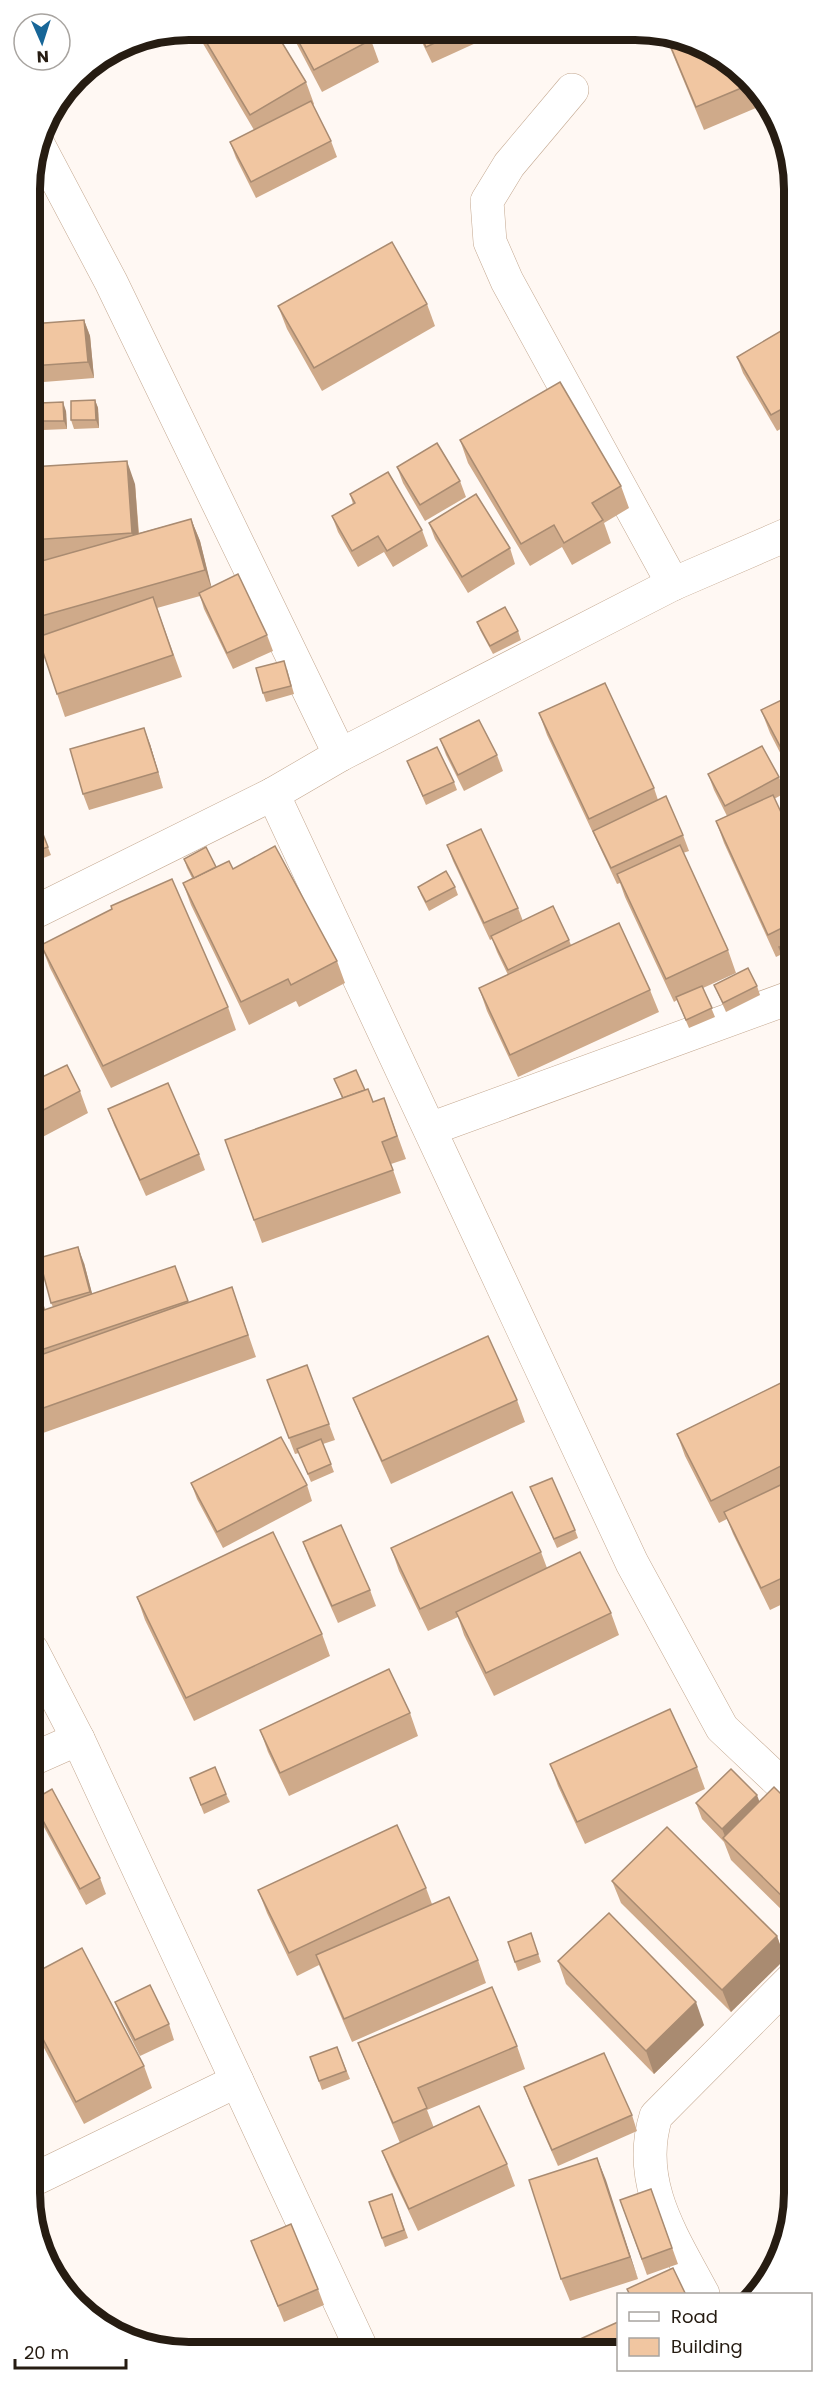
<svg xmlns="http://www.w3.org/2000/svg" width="824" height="2383" viewBox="0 0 824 2383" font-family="Poppins,sans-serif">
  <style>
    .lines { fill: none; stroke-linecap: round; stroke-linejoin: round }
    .street-casing { stroke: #c3a78f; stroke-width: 34 }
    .street { stroke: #fff; stroke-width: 33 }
    .wall { fill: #cfaa8a }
    .shaded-wall { fill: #a98b71 }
    .building { fill: #f1c6a1; stroke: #a98b71; stroke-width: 1.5 }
    .rim { fill: none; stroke: #261c12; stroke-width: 8 }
  </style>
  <rect width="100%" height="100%" fill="#fff8f3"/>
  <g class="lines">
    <g class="street-casing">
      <g id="street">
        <path d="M572 90 509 165 487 201 490 242 507 281 673 584"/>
        <path d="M39 146 111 282 340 755"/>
        <path d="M273 794 632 1563 722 1728 793 1795"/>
        <path d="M31 914 273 794 340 755 673 584 791 533"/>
        <path d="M430 1129 792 997"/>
        <path d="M32 1650 78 1739 362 2350"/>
        <path d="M33 1759 78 1739"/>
        <path d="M33 2180 237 2081"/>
        <path d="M703 2294C673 2237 635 2183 656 2116L793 1978"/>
      </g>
    </g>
    <use href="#street" class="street"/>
  </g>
  <g class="wall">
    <path d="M195 30 275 31 306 82 314 104 313 105 331 141 337 157 256 198 236 158 230 142 254 130Z"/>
    <path d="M290 31H367L371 40 379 62 322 92Z"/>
    <path d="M417 32H500L432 63Z"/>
    <path d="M664 33H666L747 76 763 105 704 130Z"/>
    <path d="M427 304 435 326 322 391 287 329 278 306Z"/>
    <path d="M84 320 90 336 94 378 31 383V324Z"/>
    <path d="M791 325V423L777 431 743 373 737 357Z"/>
    <path d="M95 400 98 408 99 428 74 429 71 420Z"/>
    <path d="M31 402 36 410V429H31Z"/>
    <path d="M66 411 67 429 43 430 40 421Z"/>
    <path d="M460 440 621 486 629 508 604 523 611 543 572 565 562 547 530 566 468 463Z"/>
    <path d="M31 467 135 484 139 533 191 519 200 541 211 587 267 635 273 651 233 669 204 609 200 596 157 608 182 677 65 717 39 641 31 643V564L36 562H31Z"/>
    <path d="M397 467 460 481 466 497 425 521 403 483Z"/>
    <path d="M350 494 422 530 428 546 393 567 384 552 358 567 338 532 332 516 353 504Z"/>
    <path d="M429 523 510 548 515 564 468 593 435 539Z"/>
    <path d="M477 622 518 631 521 640 493 654 480 630Z"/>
    <path d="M287 669 294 694 266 702 263 693Z"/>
    <path d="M792 695V776L770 733 761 710Z"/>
    <path d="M539 713 654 788 658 800 683 835 689 851 683 853 728 950 736 973 703 988 715 1017 689 1028 677 1000 674 1002 625 897 620 883 617 884 547 735Z"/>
    <path d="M440 739 497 755 503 771 464 791 446 755Z"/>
    <path d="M150 744 163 788 89 810 83 794Z"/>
    <path d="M407 761 454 782 457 790 426 805Z"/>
    <path d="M708 774 779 777 785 793 774 799 792 836V980L782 954 776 957 724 843 716 821 727 816 714 790Z"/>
    <path d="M31 804 51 855 31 863Z"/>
    <path d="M447 845 518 908 523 921 569 940 571 945 650 990 659 1012 518 1077 487 1011 479 988 508 975 497 952 492 939 490 940 453 861Z"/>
    <path d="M184 859 216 867 233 869 337 961 345 983 299 1007 296 1001 249 1025 191 905 183 883 192 878 187 868Z"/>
    <path d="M418 887H455L458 895 429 911 421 895Z"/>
    <path d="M112 909 228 1007 236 1030 111 1088 50 968 41 945Z"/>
    <path d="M714 985 757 986 760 995 726 1012Z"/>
    <path d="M32 1076 34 1081 80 1091 88 1113 35 1141 32 1133Z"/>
    <path d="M334 1079 365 1090 373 1102 384 1098 406 1159 391 1164 401 1193 262 1243 225 1140 342 1098Z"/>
    <path d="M108 1109 199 1154 205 1170 146 1196 114 1125Z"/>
    <path d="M32 1262 37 1276 45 1310 53 1307 51 1303 84 1263 92 1294 175 1266 188 1303 232 1287 256 1357 43 1433 32 1404Z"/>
    <path d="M307 1365 335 1440 323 1444 334 1472 311 1482 299 1453 295 1454 267 1380Z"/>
    <path d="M793 1377V1599L770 1610 733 1534 727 1519 719 1523 685 1456 677 1434Z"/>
    <path d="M353 1398 517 1400 525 1422 391 1484 362 1420Z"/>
    <path d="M191 1483 307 1485 312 1501 223 1548 197 1499Z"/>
    <path d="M530 1487 575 1530 578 1538 557 1548Z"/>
    <path d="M303 1542 370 1590 376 1606 338 1623 309 1558Z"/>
    <path d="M391 1548 541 1552 547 1568 611 1613 619 1635 494 1696 464 1635 458 1617 428 1631 399 1571Z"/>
    <path d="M137 1597 322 1634 330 1656 194 1721 145 1620Z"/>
    <path d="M32 1679 38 1694 32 1697Z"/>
    <path d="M410 1713 418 1736 289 1796 268 1752 260 1730Z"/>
    <path d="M550 1764 697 1767 705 1789 585 1844 558 1786Z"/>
    <path d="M33 1770 40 1785 43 1794 100 1878 106 1894 86 1905 38 1816 34 1807 33 1808Z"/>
    <path d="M190 1778 226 1794 230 1802 204 1814Z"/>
    <path d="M759 1801 793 1806V1921L731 1860 724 1842 702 1819 696 1803Z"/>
    <path d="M612 1881 777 1936 785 1959 731 2012 621 1903Z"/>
    <path d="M426 1888 432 1904 478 1960 486 1983 352 2042 319 1965 297 1976 267 1913 258 1890Z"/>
    <path d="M531 1933 541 1962 518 1971 508 1942Z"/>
    <path d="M558 1961 704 2025 654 2074 566 1984Z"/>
    <path d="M33 1974 144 2066 152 2088 84 2124 33 2027Z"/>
    <path d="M115 2002 169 2024 174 2040 140 2056 121 2018Z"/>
    <path d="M358 2043 517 2046 525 2069 427 2110 434 2128 507 2164 515 2186 418 2231 391 2174 382 2151 400 2143 367 2065Z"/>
    <path d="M337 2047 350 2079 322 2090 310 2057Z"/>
    <path d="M524 2087 632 2115 637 2131 558 2166 530 2103Z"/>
    <path d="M597 2158 638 2279 570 2301 561 2279Z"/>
    <path d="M651 2189 678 2264 647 2275 620 2200Z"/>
    <path d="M392 2194 408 2238 385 2247 369 2202Z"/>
    <path d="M251 2241 318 2289 324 2305 284 2322Z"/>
  </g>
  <g class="shaded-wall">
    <path d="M84 320 90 336 94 378 88 362Z"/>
    <path d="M95 400 98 408 99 428 96 420Z"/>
    <path d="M33 402 36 410V429L33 420Z"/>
    <path d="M63 402 66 411 67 429 64 421Z"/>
    <path d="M127 461 135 484 140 556 132 533Z"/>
    <path d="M191 519 200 541 213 593 205 570Z"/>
    <path d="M144 728 150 744 163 788 158 772Z"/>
    <path d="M78 1247 84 1263 96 1308 90 1292Z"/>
    <path d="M32 1262 37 1276 46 1315 40 1299Z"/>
    <path d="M757 1795 763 1811 727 1841 722 1829Z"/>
    <path d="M777 1936 785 1959 731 2012 722 1990Z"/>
    <path d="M696 2002 704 2025 654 2074 646 2051Z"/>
    <path d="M597 2158 606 2180 638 2279 630 2257Z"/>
  </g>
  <g class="building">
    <path d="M199 30 275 31 306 82 250 115Z"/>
    <path d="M293 31H367L371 40 314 70Z"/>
    <path d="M419 32H459L426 47Z"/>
    <path d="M665 33 747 76 751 84 696 107Z"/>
    <path d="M311 101 331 141 251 182 230 142Z"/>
    <path d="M392 242 427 304 314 368 278 306Z"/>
    <path d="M84 320 88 362 31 366V324Z"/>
    <path d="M791 325V404L771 415 737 357Z"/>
    <path d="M560 382 621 486 592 503 603 520 564 543 554 525 521 544 460 440Z"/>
    <path d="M95 400 96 420H71V401Z"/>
    <rect x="31" y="402" width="2" height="18"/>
    <path d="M63 402 64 421H40V403Z"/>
    <path d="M437 443 460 481 420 505 397 467Z"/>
    <path d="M127 461 132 533 31 540V467Z"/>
    <path d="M388 472 422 530 387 551 378 536 352 551 332 516 355 503 350 494Z"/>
    <path d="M476 494 510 548 462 577 429 523Z"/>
    <path d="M191 519 205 570 31 619V564Z"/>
    <path d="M238 574 267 635 227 653 199 593Z"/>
    <path d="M153 597 173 655 57 694 38 637Z"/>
    <path d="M505 607 518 631 490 646 477 622Z"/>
    <path d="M284 661 291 686 263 693 256 668Z"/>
    <path d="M605 683 654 788 589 819 539 713Z"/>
    <path d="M792 695V769L761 710Z"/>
    <path d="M479 720 497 755 458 775 440 739Z"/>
    <path d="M144 728 158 772 83 794 70 749Z"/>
    <path d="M762 746 779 777 725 806 708 774Z"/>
    <path d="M437 747 454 782 423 796 407 761Z"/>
    <path d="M773 795 792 836V923L768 935 716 821Z"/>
    <path d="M666 796 683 835 611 868 593 831Z"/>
    <path d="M31 804 34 812 31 813Z"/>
    <path d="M41 829 48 847 31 853V832Z"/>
    <path d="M481 829 518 908 484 923 447 845Z"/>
    <path d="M680 845 728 950 666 979 617 874Z"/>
    <path d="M275 846 337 961 291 985 288 979 241 1002 183 883 229 861 233 869Z"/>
    <path d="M206 847 216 867 194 878 184 859Z"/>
    <path d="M446 871 455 887 426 902 418 887Z"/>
    <path d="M172 879 228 1007 103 1066 41 945 112 909 111 906Z"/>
    <path d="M553 906 569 940 508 970 491 936Z"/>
    <path d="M619 923 650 990 510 1055 479 988Z"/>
    <path d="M792 942V977L779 947Z"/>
    <path d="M748 968 757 986 723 1003 714 985Z"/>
    <path d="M702 986 712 1008 686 1020 676 997Z"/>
    <path d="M67 1065 80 1091 32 1116V1076L34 1081Z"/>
    <path d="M356 1070 365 1090 343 1098 334 1079Z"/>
    <path d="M168 1083 199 1154 140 1180 108 1109Z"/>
    <path d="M368 1089 373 1102 384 1098 397 1136 382 1142 393 1170 254 1220 225 1140Z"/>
    <path d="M78 1247 90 1292 51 1303 39 1258Z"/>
    <path d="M32 1263 40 1299 32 1301Z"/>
    <path d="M175 1266 188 1301 32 1353V1314Z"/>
    <path d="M232 1287 248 1335 35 1411 32 1404V1358Z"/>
    <path d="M488 1336 517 1400 382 1461 353 1398Z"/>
    <path d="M307 1365 329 1424 289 1438 267 1380Z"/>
    <path d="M793 1377V1460L711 1501 677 1434Z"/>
    <path d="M281 1437 307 1485 217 1532 191 1483Z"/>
    <path d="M321 1439 331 1464 308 1474 297 1449Z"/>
    <path d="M552 1478 575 1530 554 1539 530 1487Z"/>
    <path d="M793 1479V1573L761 1588 724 1512Z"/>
    <path d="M512 1492 541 1552 420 1609 391 1548Z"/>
    <path d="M341 1525 370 1590 332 1606 303 1542Z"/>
    <path d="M273 1532 322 1634 186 1698 137 1597Z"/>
    <path d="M580 1552 611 1613 486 1673 456 1612Z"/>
    <path d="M389 1669 410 1713 280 1773 260 1730Z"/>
    <path d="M670 1709 697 1767 577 1822 550 1764Z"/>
    <path d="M215 1767 226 1794 201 1805 190 1778Z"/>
    <path d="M731 1769 757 1795 722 1829 696 1803Z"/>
    <path d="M33 1770 40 1785 33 1789Z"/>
    <path d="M774 1787 793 1806V1907L723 1838Z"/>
    <path d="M52 1789 100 1878 80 1889 33 1802V1800Z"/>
    <path d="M397 1825 426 1888 289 1953 258 1890Z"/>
    <path d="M667 1827 777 1936 722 1990 612 1881Z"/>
    <path d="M449 1897 478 1960 344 2019 316 1955Z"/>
    <path d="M609 1913 696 2002 646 2051 558 1961Z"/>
    <path d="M531 1933 538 1954 515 1962 508 1942Z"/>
    <path d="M82 1948 144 2066 76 2102 33 2020V1974Z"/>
    <path d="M150 1985 169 2024 135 2040 115 2002Z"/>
    <path d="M492 1987 517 2046 418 2088 427 2108 393 2123 358 2043Z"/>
    <path d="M337 2047 346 2071 319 2081 310 2057Z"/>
    <path d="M604 2053 632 2115 552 2150 524 2087Z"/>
    <path d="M479 2106 507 2164 409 2209 382 2151Z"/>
    <path d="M597 2158 630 2257 561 2279 529 2180Z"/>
    <path d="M651 2189 672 2248 642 2259 620 2200Z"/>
    <path d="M392 2194 404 2230 382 2238 369 2202Z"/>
    <path d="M291 2224 318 2289 278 2306 251 2241Z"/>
    <path d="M673 2268 686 2295H630L627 2289Z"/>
    <path d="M618 2322V2350H569L567 2345Z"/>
    <path d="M248 2339 254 2350H229Z"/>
  </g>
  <path d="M0 0H824V2383H0ZM189 40H635A149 149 0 0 1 784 189V2193A149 149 0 0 1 635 2342H189A149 149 0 0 1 40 2193V189A149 149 0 0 1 189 40Z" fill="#fff" fill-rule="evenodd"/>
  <path class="rim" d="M189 40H635A149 149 0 0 1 784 189V2193A149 149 0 0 1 635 2342H189A149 149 0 0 1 40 2193V189A149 149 0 0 1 189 40Z"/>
  <rect x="617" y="2293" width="195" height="78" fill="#ffffff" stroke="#a8a4a0" stroke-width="1.5"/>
  <rect x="629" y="2312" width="30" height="9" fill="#ffffff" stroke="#a8a4a0" stroke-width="1.5"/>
  <text x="671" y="2323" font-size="18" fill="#261c12">Road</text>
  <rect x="629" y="2338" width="30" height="18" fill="#f1c6a1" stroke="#a8a4a0" stroke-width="1.5"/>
  <text x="671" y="2353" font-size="18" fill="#261c12">Building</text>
  <g transform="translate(42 42) rotate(177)"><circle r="28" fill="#ffffff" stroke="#a8a4a0" stroke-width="1.5"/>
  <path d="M0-4.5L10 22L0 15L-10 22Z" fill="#176698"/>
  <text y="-9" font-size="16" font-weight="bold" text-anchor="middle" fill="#261c12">N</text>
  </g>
  <path d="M15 2359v9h111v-9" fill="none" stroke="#261c12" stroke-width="3"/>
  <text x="24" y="2359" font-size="18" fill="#261c12" stroke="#ffffff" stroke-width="4.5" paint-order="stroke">20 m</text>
</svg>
